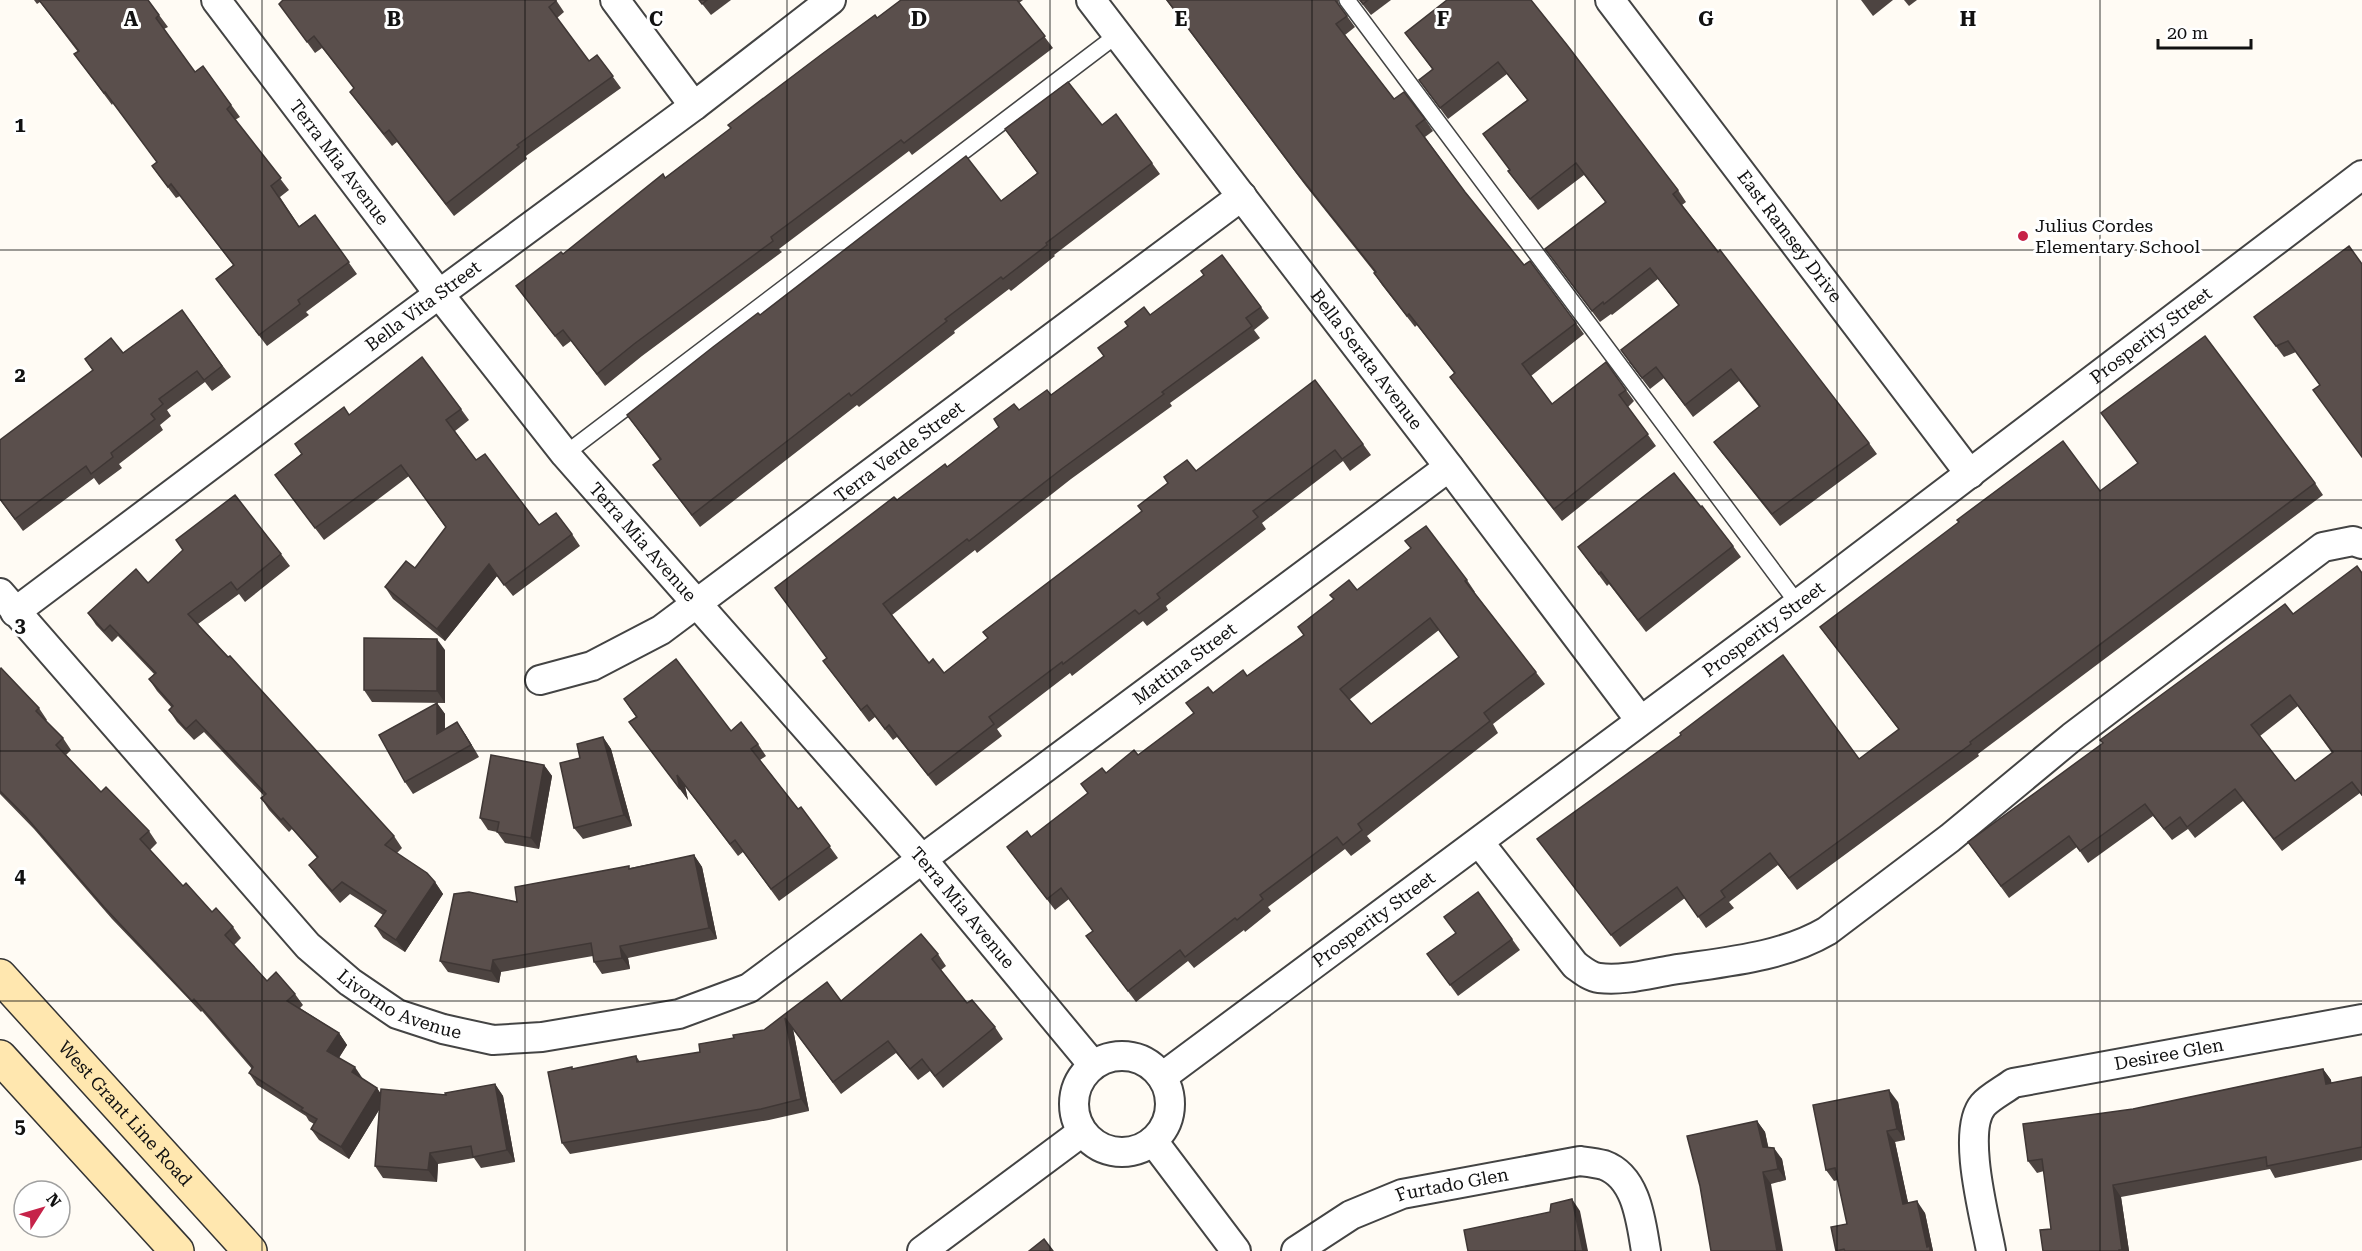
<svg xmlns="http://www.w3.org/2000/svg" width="2362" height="1251" viewBox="0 0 2362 1251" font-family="'Roboto Serif',serif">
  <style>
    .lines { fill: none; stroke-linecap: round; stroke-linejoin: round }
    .service-casing { stroke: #444; stroke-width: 18 }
    .minor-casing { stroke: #444; stroke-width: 32 }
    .secondary-casing { stroke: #333; stroke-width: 36 }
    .service { stroke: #fff; stroke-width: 15 }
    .minor { stroke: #fff; stroke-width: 28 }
    .secondary { stroke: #ffe7af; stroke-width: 33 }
    .wall { fill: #4d4441; fill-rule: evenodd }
    .shaded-wall { fill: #3f3735 }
    .building { fill: #5a4f4c; stroke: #3f3735; stroke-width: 1.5; fill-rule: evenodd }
    .grid { fill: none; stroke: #111; stroke-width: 1.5; stroke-opacity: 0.55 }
    .poi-dot { fill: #c62349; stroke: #fff; stroke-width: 2 }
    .labels { text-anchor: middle; stroke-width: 6; stroke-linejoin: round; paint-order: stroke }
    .street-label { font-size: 18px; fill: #111; stroke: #fff }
    .poi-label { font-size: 18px; fill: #111; stroke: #fff; text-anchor: start }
    .grid-label { font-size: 20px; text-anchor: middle; font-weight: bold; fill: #111; stroke: #fff; stroke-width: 6; stroke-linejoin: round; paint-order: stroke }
  </style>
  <rect width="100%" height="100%" fill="#fffbf4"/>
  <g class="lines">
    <g class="service-casing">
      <g id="service">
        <path d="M1347 0 1798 604"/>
        <path d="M565 454 1117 35"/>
      </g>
    </g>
    <g class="minor-casing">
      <g id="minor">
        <path id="s1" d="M216 0 439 294 565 454 922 859 1093 1065"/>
        <path d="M615 0 694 106"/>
        <path id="s2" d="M1091 0 1449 467 1640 720"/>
        <path id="s3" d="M1610 0 1970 474"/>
        <path id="s4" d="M0 593 308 946 350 982 397 1014 443 1029 493 1040 542 1037 679 1014 749 988 1449 467"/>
        <path id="s5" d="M15 612 404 320 694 106 831 0"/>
        <path id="s6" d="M540 680 592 666 661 630 1242 196"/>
        <path d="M1479 842 1575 965C1582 970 1590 977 1599 978 1623 981 1648 974 1672 970 1723 962 1781 958 1827 931L1950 838 2072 737 2323 547 2353 541 2362 544"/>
        <circle cx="1122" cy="1104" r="48"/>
        <path id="s7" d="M1162 1077 1798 604 2362 175"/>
        <path d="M1153 1141 1236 1251"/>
        <path d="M922 1251 1082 1132"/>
        <path id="s8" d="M1296 1251 1351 1215 1402 1194 1580 1161C1588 1162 1597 1163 1604 1165 1637 1177 1641 1222 1646 1251"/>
        <path id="s9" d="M1991 1251C1985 1218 1961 1131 1983 1105 1990 1097 2004 1090 2013 1083L2362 1019"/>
      </g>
    </g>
    <g class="secondary-casing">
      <g id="secondary">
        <path id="s10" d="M0 976 250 1251"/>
        <path d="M0 1057 177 1251"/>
      </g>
    </g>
    <use href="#service" class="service"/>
    <use href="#minor" class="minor"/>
    <use href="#secondary" class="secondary"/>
  </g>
  <g class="wall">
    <path d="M34 0H148L168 27 164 29 195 72 203 66 240 117 235 120 289 190 280 197 299 226 315 215 357 274 306 312 309 315 267 346 216 279 233 265 180 196 176 198 160 177 152 166 157 162 113 103 112 105 83 66 74 54 78 52 40 2 37 4Z"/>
    <path d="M556 0 564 12 557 18 589 61 597 55 621 88 526 156 527 159 454 216 397 142 392 146 358 103 350 92 354 88 322 48 315 53 279 4Z"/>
    <path d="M699 0H731L711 15Z"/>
    <path d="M901 0H1023L1019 3 1053 48 912 155 909 151 779 249 782 252 642 356 605 386 571 341 563 347 516 286 563 254 665 178Z"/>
    <path d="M1166 0H1338L1339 5 1355 27 1345 35 1394 99 1425 119 1433 131 1425 137 1465 192 1524 265 1576 323 1584 334 1531 376 1552 404 1626 390 1634 401 1628 407 1656 446 1562 521 1458 388 1450 377 1454 373 1417 325 1415 327 1382 285 1374 273H1375L1305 185Z"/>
    <path d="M1359 0H1391L1371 15Z"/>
    <path d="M1447 0 1678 190 1686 202 1682 205 1869 443 1877 454 1780 526 1722 453 1714 442 1759 407 1739 381 1693 417 1664 378 1650 389 1629 362 1679 306 1658 279 1612 315 1611 314 1600 322 1553 260 1605 202 1584 175 1538 210 1517 183 1508 171 1510 170 1483 134 1527 100 1507 74 1448 119 1427 91 1432 69 1405 33Z"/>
    <path d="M1861 0H1893L1873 16Z"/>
    <path d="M1904 0H1917L1909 6Z"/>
    <path d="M1102 125 1152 163 1160 174 1054 255 1055 256 1011 291 1009 289 954 331 955 333 859 407 857 405 700 527 653 465 660 460 627 415 760 315 1001 201 1037 173 1005 129Z"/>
    <path d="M2362 264 2320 385 2296 352 2284 357 2254 317Z"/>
    <path d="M1261 307 1269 318 1254 330 1260 338 1170 403 1172 406 1071 479 977 553 975 550 892 615 929 663 944 673 1196 471 1363 444 1371 455 1350 471 1343 461 1262 523 1266 529 1166 606 1168 610 1147 626 1143 621 1072 676 1070 673 997 729 1002 736 936 786 897 737 893 740 875 717 869 722 823 661 827 658 775 588 897 500 947 467 999 427 1019 410 1051 395 1104 356 1150 315Z"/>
    <path d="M182 310 231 377 212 391 205 382 167 410 171 416 160 425 163 430 119 464 122 468 99 485 94 478 23 531 0 500 93 371 85 359 123 353Z"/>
    <path d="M461 409 469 420 455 431 476 460 539 525 572 534 580 546 513 596 497 576 445 641 393 599 385 587 415 568 446 528 409 476 324 540 275 475 349 415Z"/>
    <path d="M2315 483 2323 495 1978 754 1979 756 1797 890 1778 865 1729 902 1734 908 1706 928 1685 898 1620 947 1537 839 1859 759 1899 730 1820 627 2100 491Z"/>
    <path d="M1701 507 1733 546 1741 557 1646 632 1609 584 1607 586 1578 547Z"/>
    <path d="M281 554 290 566 245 602 239 594 198 624 394 836 402 848 397 853 435 882 443 894 405 952 383 938 375 926 383 915 350 894 340 903 317 876 309 865 317 858 292 829 289 832 269 810 261 798 264 796 204 732 194 740 177 722 169 710 172 708 157 691 149 679 154 674 118 636 112 642 96 625 88 613 148 583Z"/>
    <path d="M2362 573V796L2360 793 2282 851 2243 801 2195 838 2188 829 2172 840 2153 816 2088 863 2077 847 2009 898 1968 842 2293 614ZM2298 706 2332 753 2295 781 2260 736Z"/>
    <path d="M1467 580 1475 592H1474L1545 684 1493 724 1498 733 1367 836 1371 841 1351 856 1345 849 1268 907 1271 911 1245 932 1244 930 1194 968 1188 961 1136 1002 1086 936 1093 931 1069 899 1055 910 1007 847 1031 837 1088 794 1106 773 1138 755 1194 713 1213 693 1247 676 1304 635 1357 590ZM1439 630 1459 657 1371 724 1349 700Z"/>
    <path d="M445 650V703L372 702 364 690Z"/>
    <path d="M0 669 39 708 47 720 46 721 63 738 71 750 66 755 101 792 149 831 157 843 150 850 183 886 212 912 233 927 241 938 234 945 267 981 295 994 303 1005 300 1008 339 1033 347 1045 339 1058 363 1079 377 1088 380 1093 446 1095 495 1084 503 1096 515 1162 481 1168 474 1158 438 1164 437 1182 383 1178 375 1166 379 1110 349 1159 319 1140 311 1129 314 1124 309 1121 306 1116 257 1085 249 1073 252 1069 202 1011 201 1012 112 919 34 829 0 794Z"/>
    <path d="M624 699 731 731 758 744 766 756 760 760 798 809 801 807 838 858 779 901 743 852 738 856 685 786 688 800 629 722 636 717Z"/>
    <path d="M437 703 445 714V729L465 734 479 757 413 794 405 782Z"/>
    <path d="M603 737 611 749 632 826 583 839 574 828 580 758Z"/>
    <path d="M544 765 552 776 539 849 505 843 497 832 488 830 480 818Z"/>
    <path d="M694 855 702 867 717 939 628 958 630 969 602 974 594 962 593 956 501 972 499 983 448 972 440 961 517 902 630 868Z"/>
    <path d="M1512 939 1520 950 1458 996 1427 954Z"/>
    <path d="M938 954 946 966 941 970 967 1003 995 1027 1003 1039 943 1088 930 1071 918 1080 896 1053 841 1094 793 1029 809 1111 769 1120 570 1154 562 1143 572 1067 573 1069 636 1056 640 1062 700 1052 734 1038 764 1030 841 1001Z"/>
    <path d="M2323 1069 2331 1080V1083L2362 1077V1160L2275 1178 2270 1169 2121 1197 2129 1251H2043L2051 1229 2044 1171 2037 1173 2028 1161 2133 1109Z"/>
    <path d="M1898 1102 1905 1140 1895 1142 1908 1203 1925 1213 1933 1251H1836L1847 1224 1838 1180 1834 1181 1826 1170Z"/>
    <path d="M1757 1121 1765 1132 1768 1147 1782 1159 1786 1180 1771 1184 1711 1251Z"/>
  </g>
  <g class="shaded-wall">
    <path d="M489 564 497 576 445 641 437 629Z"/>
    <path d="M437 639 445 650V703L437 691Z"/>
    <path d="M437 703 445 714V745L437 734Z"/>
    <path d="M457 722 465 734 479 757 471 745Z"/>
    <path d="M603 737 611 749 632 826 624 815Z"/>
    <path d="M544 765 552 776 539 849 531 838Z"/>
    <path d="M677 775 685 786 688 800 680 789Z"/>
    <path d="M694 855 702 867 717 939 709 928Z"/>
    <path d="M435 882 443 894 405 952 396 940Z"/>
    <path d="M620 946 628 958 630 969 622 958Z"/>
    <path d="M493 960 501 972 499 983 491 971Z"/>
    <path d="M785 1018 793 1029 809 1111 801 1099Z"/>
    <path d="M339 1033 347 1045 336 1062 327 1051Z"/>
    <path d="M355 1067 363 1079 352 1072Z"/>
    <path d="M2323 1069 2331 1080 2334 1095 2326 1084Z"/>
    <path d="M495 1084 503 1096 515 1162 507 1150Z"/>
    <path d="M377 1088 385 1100 349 1159 341 1147Z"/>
    <path d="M1889 1090 1898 1102 1905 1140 1897 1129Z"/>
    <path d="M1757 1121 1765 1132 1771 1159 1763 1147Z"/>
    <path d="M1887 1131 1895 1142 1911 1216 1903 1204Z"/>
    <path d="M1774 1148 1782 1159 1786 1180 1778 1169Z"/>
    <path d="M430 1153 438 1164 437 1182 428 1170Z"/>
    <path d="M1763 1172 1771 1184 1783 1251H1777Z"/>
    <path d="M2113 1185 2121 1197 2129 1251H2123L2122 1250Z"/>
    <path d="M1572 1199 1580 1211 1588 1251H1583Z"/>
    <path d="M1917 1201 1925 1213 1933 1251H1930L1927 1247Z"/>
  </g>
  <g class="building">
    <path d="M39 0H148L159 15 156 18 195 72 203 66 231 105 227 109 281 178 271 186 299 227 315 215 349 262 298 300 300 304 259 335 216 279 234 265 171 184 168 187 152 166 157 162 105 92 104 93 74 54 79 51Z"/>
    <path d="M283 0H556V1L549 7 589 61 597 55 613 76 517 145 519 147 446 204 389 130 384 134 350 92 354 88 314 36 307 42 279 4Z"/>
    <path d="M699 0H707L702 4Z"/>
    <path d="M901 0H1017L1045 36 904 143 901 140 771 237 773 241 634 344 597 374 563 330 555 336 516 286 561 252 563 254 663 174 665 178 731 128 728 125 822 54 875 15 877 18Z"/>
    <path d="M1167 0H1335L1347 16 1336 24 1394 99 1404 92 1425 119 1416 126 1465 192 1524 265 1530 261 1576 323 1522 364 1552 404 1606 362 1626 390 1619 395 1648 434 1554 509 1450 377 1455 373 1409 314 1407 316 1374 273 1376 272 1297 173Z"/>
    <path d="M1360 0H1368L1363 4Z"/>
    <path d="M1447 0H1531L1567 45 1678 190 1673 194 1718 252 1720 250 1869 443 1772 514 1714 442 1760 406 1731 369 1685 405 1656 367 1642 378 1621 350 1679 305 1650 268 1604 304 1603 302 1592 311 1545 249 1606 202 1576 163 1530 199 1508 171 1510 170 1483 134 1528 100 1498 62 1440 108 1419 80 1433 69 1405 33Z"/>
    <path d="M1068 82 1102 125 1116 114 1152 163 1046 243 1047 245 1003 279 1001 277 945 319 947 321 851 396 849 393 692 515 653 465 661 459 627 415 713 347 758 313 760 315 966 156 1001 201 1038 173 1005 129Z"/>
    <path d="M2349 246 2362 264V457L2313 390 2320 385 2288 341 2276 346 2254 317Z"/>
    <path d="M1222 255 1261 307 1246 318 1252 326 1162 392 1164 394 1063 468 969 541 967 539 883 604 929 663 933 659 944 673 988 638 983 632 1142 511 1138 506 1168 483 1164 477 1187 460 1196 471 1315 380 1363 444 1342 459 1335 450 1253 511 1258 517 1157 594 1160 598 1139 614 1135 610 1063 664 1062 662 989 717 994 724 928 775 889 725 885 729 867 705 861 710 823 661 827 658 775 588 894 497 897 500 945 464 947 467 999 427 994 419 1014 404 1019 410 1047 390 1051 395 1104 356 1098 348 1128 326 1125 322 1144 307 1150 315 1204 275 1201 271Z"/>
    <path d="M182 310 222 366 204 380 197 371 159 399 163 404 151 414 155 419 111 453 113 457 91 474 86 466 15 519 0 499V440L93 370 85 359 111 338 123 353Z"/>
    <path d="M2205 336 2315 483 1970 742 1971 744 1789 878 1770 853 1721 891 1725 897 1698 917 1677 887 1611 935 1537 839 1681 735 1680 733 1783 655 1859 759 1899 729 1820 627 1959 522 1957 520 2063 441 2100 491 2138 463 2101 413Z"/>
    <path d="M422 357 461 409 446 420 476 460 485 454 539 525 556 513 572 534 504 585 489 564 437 629 385 587 406 561 415 568 446 527 401 465 315 528 275 475 302 454 295 444 344 407 349 415Z"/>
    <path d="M1674 473 1701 507 1702 506 1733 546 1638 620 1601 572 1599 574 1578 547Z"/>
    <path d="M235 495 281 554 237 590 231 582 188 614 228 657 230 656 394 836 385 845 427 873 435 882 396 940 375 926 386 911 342 882 332 891 309 865 318 857 283 818 281 820 261 798 266 794 196 720 186 729 169 710 173 706 149 679 156 673 110 625 104 631 88 613 136 569 148 583 183 550 176 540Z"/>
    <path d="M1426 526 1467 580 1465 581 1536 672 1484 713 1490 721 1358 824 1362 830 1343 845 1337 837 1260 895 1263 899 1237 920 1235 918 1185 957 1180 950 1128 991 1086 936 1093 931 1061 888 1047 899 1007 847 1027 831 1031 837 1088 793 1081 784 1102 768 1106 773 1134 750 1138 755 1194 713 1186 703 1208 687 1213 693 1243 670 1247 676 1304 635 1298 627 1334 599 1330 595 1349 580 1357 590 1411 548 1405 541ZM1430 618 1459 657 1371 724 1340 689Z"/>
    <path d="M2357 566 2362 573V795L2352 782 2274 839 2235 789 2187 827 2180 817 2164 829 2145 804 2080 851 2069 836 2001 886 1968 842 2103 743 2100 740 2285 604 2293 614ZM2290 695 2333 752 2295 781 2251 725Z"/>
    <path d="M364 638 437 639V691L364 690Z"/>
    <path d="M676 659 731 731 741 722 758 744 751 749 798 809 801 807 830 846 771 889 735 840 730 844 677 775 680 789 629 722 637 717 624 699Z"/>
    <path d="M1 668 39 708 36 711 63 738 56 745 101 792 106 787 149 831 140 839 183 886 186 883 212 912 216 908 233 927 225 935 267 981 276 972 295 994 287 1001 339 1033 327 1051 355 1067 352 1072 377 1088 341 1147 311 1129 317 1119 301 1110 303 1108 249 1073 253 1067 194 999 192 1001 104 907 26 817 0 791V669Z"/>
    <path d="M437 703V734L457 722 471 745 405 782 379 735Z"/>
    <path d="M603 737 624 815 574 828 560 763 580 758 577 744Z"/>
    <path d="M491 755 544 765 531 838 497 832 499 822 480 818Z"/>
    <path d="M694 855 709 928 620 946 622 958 594 962 591 943 493 960 491 971 440 961 454 894 469 892 517 902 515 887 629 866V869Z"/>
    <path d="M1478 892 1512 939 1450 985 1427 954 1456 933 1444 917Z"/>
    <path d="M921 934 938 954 932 959 967 1003 972 1000 995 1027 935 1076 922 1059 910 1069 888 1041 833 1082 785 1018 801 1099 761 1109 562 1143 548 1072 572 1067V1069L636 1056 637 1062 700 1052 699 1044 734 1038 733 1035 764 1030 827 982 841 1001Z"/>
    <path d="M2323 1069 2326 1084 2362 1077V1147L2267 1166 2266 1157 2113 1185 2122 1250H2119V1251H2043L2040 1230 2051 1229 2042 1159 2028 1161 2023 1124 2133 1109Z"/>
    <path d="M495 1084 507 1150 473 1157 471 1146 430 1153 428 1170 375 1166 381 1089 446 1095 445 1093Z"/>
    <path d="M1889 1090 1897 1129 1887 1131 1903 1204 1917 1201 1927 1247 1930 1246V1251H1845L1844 1249 1836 1251 1831 1227 1847 1224 1835 1168 1826 1170 1813 1105Z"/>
    <path d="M1757 1121 1763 1147 1774 1148 1778 1169 1763 1172 1777 1251H1711L1700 1186 1687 1136Z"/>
    <path d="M1572 1199 1583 1251H1468L1464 1230 1550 1212 1551 1204Z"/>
    <path d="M1044 1239 1053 1251H1029Z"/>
  </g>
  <path class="grid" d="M262 0V1251M525 0V1251M787 0V1251M1050 0V1251M1312 0V1251M1575 0V1251M1837 0V1251M2100 0V1251M0 250H2362M0 500H2362M0 751H2362M0 1001H2362"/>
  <circle class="poi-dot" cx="2023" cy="236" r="6"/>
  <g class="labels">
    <g class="street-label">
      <text dy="6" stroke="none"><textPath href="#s1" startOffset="204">Terra Mia Avenue</textPath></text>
      <text dy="6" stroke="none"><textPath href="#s3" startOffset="297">East Ramsey Drive</textPath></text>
      <text dy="6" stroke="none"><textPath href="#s5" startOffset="510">Bella Vita Street</textPath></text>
      <text dy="6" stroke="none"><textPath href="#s7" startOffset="1236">Prosperity Street</textPath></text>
      <text dy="6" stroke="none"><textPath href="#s2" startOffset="453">Bella Serata Avenue</textPath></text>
      <text dy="6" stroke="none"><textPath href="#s6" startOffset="429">Terra Verde Street</textPath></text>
      <text dy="6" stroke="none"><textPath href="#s1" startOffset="690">Terra Mia Avenue</textPath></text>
      <text dy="6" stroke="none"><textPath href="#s7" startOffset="750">Prosperity Street</textPath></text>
      <text dy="6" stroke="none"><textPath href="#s4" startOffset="1486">Mattina Street</textPath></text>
      <text dy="6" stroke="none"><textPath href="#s1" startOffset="1176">Terra Mia Avenue</textPath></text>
      <text dy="6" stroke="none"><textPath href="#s7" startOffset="264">Prosperity Street</textPath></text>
      <text dy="6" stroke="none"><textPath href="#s4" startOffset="579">Livorno Avenue</textPath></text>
      <text dy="6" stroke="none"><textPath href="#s9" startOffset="345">Desiree Glen</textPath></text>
      <text dy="6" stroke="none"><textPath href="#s10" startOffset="186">West Grant Line Road</textPath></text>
      <text dy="6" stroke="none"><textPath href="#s8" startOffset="172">Furtado Glen</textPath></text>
    </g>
    <g class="poi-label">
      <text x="2035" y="232">Julius Cordes<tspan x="2035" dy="21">Elementary School</tspan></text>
    </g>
  </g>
  <g class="grid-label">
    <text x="131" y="26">A</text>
    <text x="394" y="26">B</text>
    <text x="656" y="26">C</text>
    <text x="919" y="26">D</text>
    <text x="1181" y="26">E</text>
    <text x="1443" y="26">F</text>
    <text x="1706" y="26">G</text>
    <text x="1968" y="26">H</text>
    <text x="20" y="132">1</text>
    <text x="20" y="382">2</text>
    <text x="20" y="632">3</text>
    <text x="20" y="883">4</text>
    <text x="20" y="1133">5</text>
  </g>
  <g transform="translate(42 1209) rotate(53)"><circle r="28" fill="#ffffff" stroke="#a0a0a0" stroke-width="1.5"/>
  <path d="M0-4.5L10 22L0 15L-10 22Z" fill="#c62349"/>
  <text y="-9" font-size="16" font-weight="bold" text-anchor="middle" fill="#111111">N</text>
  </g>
  <path d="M2158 39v9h93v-9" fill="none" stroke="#111111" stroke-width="3"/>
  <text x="2167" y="39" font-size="18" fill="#111111" stroke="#ffffff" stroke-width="4.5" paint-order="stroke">20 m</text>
</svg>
